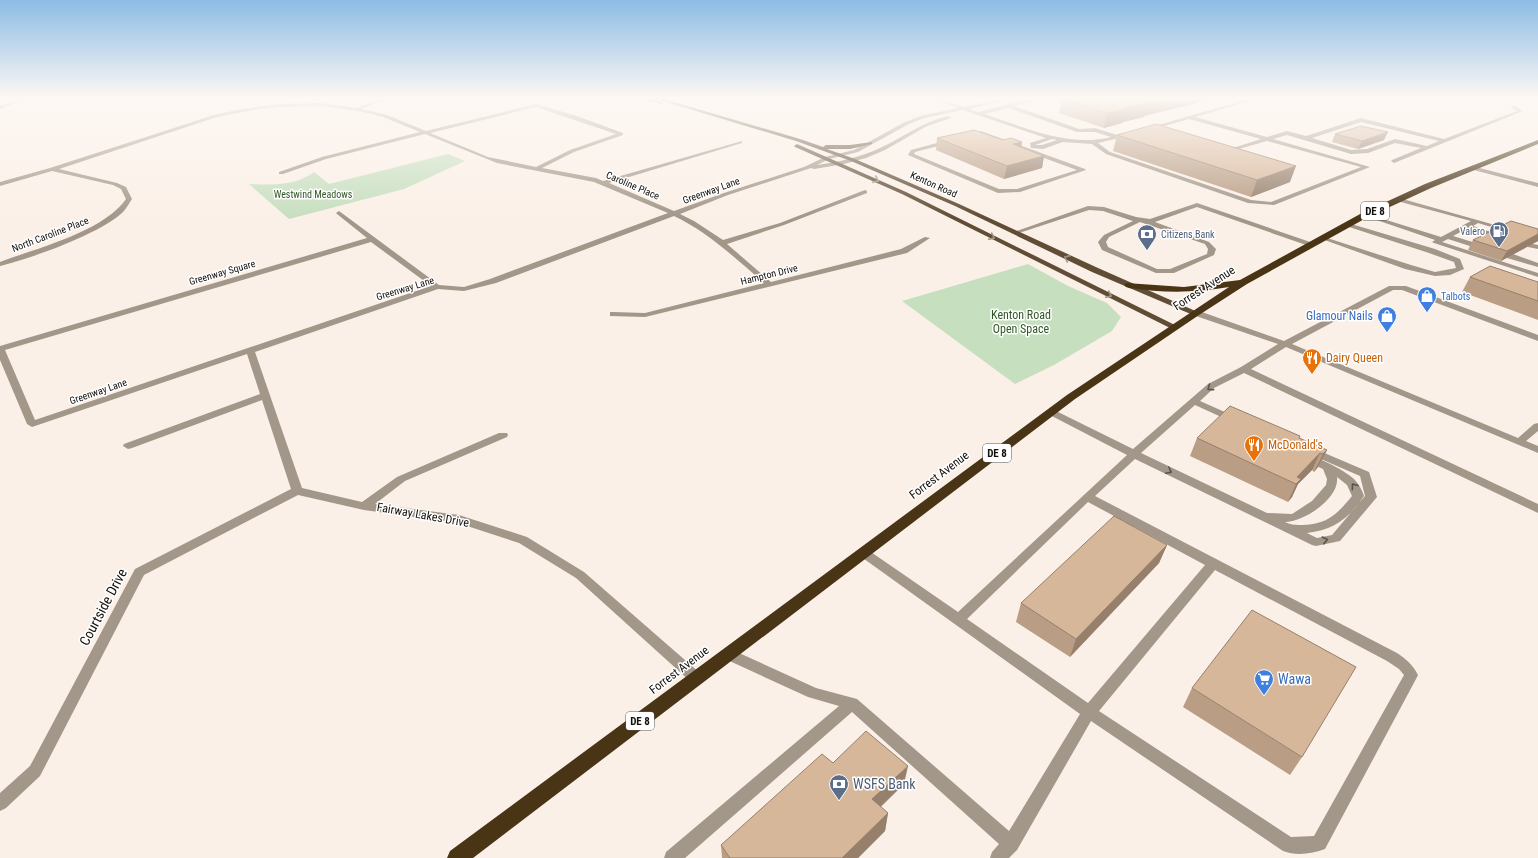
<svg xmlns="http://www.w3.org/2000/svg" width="1538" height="858" viewBox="0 0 1538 858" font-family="'Roboto Condensed',sans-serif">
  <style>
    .green { fill: #c6dfbf }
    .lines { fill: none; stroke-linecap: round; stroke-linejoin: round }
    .minor { fill: #a29789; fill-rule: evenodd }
    .major { fill: #604d35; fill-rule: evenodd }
    .highway { fill: #493416; fill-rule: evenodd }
    .wall { fill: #b99d84 }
    .shaded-wall { fill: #96806c }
    .building { fill: #d7b79a; stroke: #96806c }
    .oneway { stroke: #a09486 }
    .oneway2 { stroke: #5a544b }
    .labels { text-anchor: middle; stroke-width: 3; stroke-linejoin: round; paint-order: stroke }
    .far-street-label { font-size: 10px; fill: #13100d; stroke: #fff }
    .far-park-label { font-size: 10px; fill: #325628; stroke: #fff }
    .far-service-label { font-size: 10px; fill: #4e5e75; stroke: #fff; text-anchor: end }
    .far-shop-label { font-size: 10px; fill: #366cbe; stroke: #fff; text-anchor: start }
    .shield { fill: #fff; stroke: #5a5856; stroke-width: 1 }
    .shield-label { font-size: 11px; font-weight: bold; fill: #13100d }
    .street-label { font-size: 12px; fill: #13100d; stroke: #fff }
    .park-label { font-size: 12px; fill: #325628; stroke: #fff }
    .shop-label { font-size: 12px; fill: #366cbe; stroke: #fff; text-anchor: end }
    .food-label { font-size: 12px; fill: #c56008; stroke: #fff; text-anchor: start }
    .near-street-label { font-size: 14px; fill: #13100d; stroke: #fff }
    .near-shop-label { font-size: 14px; fill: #366cbe; stroke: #fff; text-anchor: start }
    .near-service-label { font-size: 14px; fill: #4e5e75; stroke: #fff; text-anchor: start }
  </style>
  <rect width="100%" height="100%" fill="#fbf0e7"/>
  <g class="green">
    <path d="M448 154 465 161 404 189 289 219 249 184C271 185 296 186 314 172L329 184Z"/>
    <path d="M1028 264 1068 286 1107 303 1121 317 1112 331 1054 365 1015 384 902 301Z"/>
  </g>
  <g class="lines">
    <g class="minor">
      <path d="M22 98H28L0 109V106Z"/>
      <path d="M383 98H389L361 109 387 115 426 131 536 104 577 116 623 133V135L574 152 542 168 596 178 603 181 742 141V143L609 183 674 211 724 193 804 167 825 157 854 150 905 122 921 116 958 108 931 98H937L964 107 1008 98H1016L969 109 978 112 1033 98 1032 102 1014 106 1079 129 1095 128 1117 135 1131 133V135L1098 143 1110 152 1251 200 1271 202 1361 167 1267 141 1224 153V151L1261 139 1189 119 1147 131 1144 129 1253 98H1260L1195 117 1267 137 1287 131 1306 136 1361 118 1444 139 1517 111 1511 108V106H1515L1523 111 1394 163 1391 161 1392 160 1421 148 1395 143 1368 153 1351 154 1287 135 1273 139 1370 167 1274 205 1248 203 1106 154 1092 144 1063 142 1043 149 1031 148 1030 143 1046 138 963 110 924 118 909 124 858 152 829 159 817 165C839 162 861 157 880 148 904 137 922 122 948 116L951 118 927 126 885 150 866 158 844 164 814 169 811 168 728 195 680 214 694 221 723 240 780 223 865 190 867 191V193L784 225 727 244 771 282 901 249 925 237 930 238 907 253 645 317 610 316V312H613L645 313 764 283C735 258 708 232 674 216L496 283 464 291 438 289 255 352 302 488 362 502 397 477 499 433H507L508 435 507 437 405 481 375 504 459 515 527 537 584 572 701 674 703 678 701 682 696 684 691 682 576 578 519 543 458 523 364 510 298 495 144 575 40 776 6 808 0 811V793L30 766 135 569 291 489 262 400 132 448 128 449 123 446 124 444 260 394 247 354 32 427 27 424 0 360V346L367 238 337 214 336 213 339 211 439 285 464 287 490 279 668 213 594 182 497 163 425 134 326 159 283 174H279V172L322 157 420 132 383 117 364 112 322 106 279 107 258 109 217 117 59 169 117 183 126 187 132 199C129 203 127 208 123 212 100 234 32 258 0 266V262C37 248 103 232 126 199L121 189 113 185 52 171 0 186V182L50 168 214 115 237 110 279 104 322 103 356 108ZM536 107 616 134 570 150 536 167 488 157 430 133ZM1009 108 1077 132H1095L1111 137C1068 148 1024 127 984 114ZM1361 122 1439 141 1427 146 1395 139 1367 149 1351 150 1312 138ZM1052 139 1057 140 1042 145H1035ZM371 242 431 286 35 420 5 350Z"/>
      <path d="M981 131 1085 169 1086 170 1020 192 998 193 908 155 911 150ZM981 135 1077 170 1017 189H999L914 154 915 152Z"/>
      <path d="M1472 166 1538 183V187L1470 169 1469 168Z"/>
      <path d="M1399 198 1538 237V241L1478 223 1473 226 1500 235 1497 237 1468 228 1453 236 1479 244 1480 246 1476 248 1448 239 1442 242 1538 273V277L1434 243 1432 242 1435 240 1362 215 1367 214 1441 237 1471 221 1397 201V199Z"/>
      <path d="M1197 203 1316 244 1315 246H1309L1197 207 1155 222 1209 242 1216 249 1214 255 1174 273H1156L1102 250 1098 242 1104 235 1133 221 1103 211 1089 210 1016 234 1011 233 1088 206 1104 207 1136 217 1150 219ZM1140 222 1205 244 1208 249 1207 254 1170 269H1157L1108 247 1106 242 1109 237Z"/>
      <path d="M1348 223 1435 249 1460 259 1464 269 1450 275 1435 276 1405 269 1319 238 1324 237 1411 265 1435 272 1456 268 1454 262 1429 253 1346 226 1345 225Z"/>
      <path d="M1528 243 1538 245V249L1528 247Z"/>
      <path d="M1507 254H1513L1538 263V267L1507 258Z"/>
      <path d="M1389 286H1406L1538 335V341L1402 290H1393L1292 344 1518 438 1534 424 1538 423V431L1526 441 1538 446V453L1286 347 1251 369 1538 504V513L1244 373 1214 388 1200 401 1236 417 1238 419 1236 421H1230L1195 405 1141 453 1267 513 1292 514 1312 501 1326 485 1327 479 1323 469 1303 460 1302 458 1303 456C1314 453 1347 472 1354 479 1359 484 1362 490 1364 496 1349 519 1333 530 1307 533L1317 538 1332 535 1365 496 1360 476 1307 453 1306 451 1307 449H1315L1369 472 1377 497 1340 541 1316 546 1312 545 1135 459 1095 496 1397 653C1406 659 1413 665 1418 675L1416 679 1325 849C1312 854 1296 856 1283 851L1091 721 1017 850 1009 858H990L992 852 999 844 852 712 685 858H664L666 852 839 706 808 697 723 658 721 654 723 650 728 648 816 688 857 699 1009 831 1080 714 860 556 858 553 860 550 864 549 868 550 958 612 1127 455 1048 414 1046 412 1048 410H1054L1133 449 1208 384 1241 367 1278 344 1193 315V311H1199L1284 341ZM1337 477 1347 485 1352 496C1337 514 1328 524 1303 525 1296 525 1291 525 1285 522 1304 522 1340 498 1337 477ZM1088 502 1205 565 1088 703 967 619ZM1215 570 1387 661 1399 669 1404 675 1314 836 1291 837 1099 711Z"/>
    </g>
    <g class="major">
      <path d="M642 98H649L663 103 661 104Z"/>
      <path d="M653 98H660L800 139 823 147 826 145H850L872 142V144L850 149H827L855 159 959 204 1098 268 1200 313 1196 315H1193L1092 272 955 206 851 161 796 141Z"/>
      <path d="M797 144 906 192 1179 327 1175 330 1172 329 902 194 795 147 794 146Z"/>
    </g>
    <path class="highway" d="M1538 140V144L1431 188 1368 217 1247 284 1199 315 1075 399 473 858H447L450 851 1067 395 1229 287C1195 293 1163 293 1129 288L1126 287 1124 285 1126 283 1184 287 1240 280 1362 213 1425 184Z"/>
  </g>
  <g class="wall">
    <path d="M1062 99 1193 104 1144 116V117L1123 122 1122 123 1104 128 1059 113Z"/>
    <path d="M1335 134 1384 140 1358 149 1332 142Z"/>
    <path d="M1117 135 1290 182 1251 197 1113 151Z"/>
    <path d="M937 138 1021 147 1044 156 1042 168 1004 179 936 150Z"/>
    <path d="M1538 229V241L1501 261 1468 250 1473 240Z"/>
    <path d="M1470 277 1538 282V320L1462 292Z"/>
    <path d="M1300 436 1299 438 1327 450 1318 467 1314 472 1312 470 1298 484 1292 497 1288 502 1190 456 1197 438Z"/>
    <path d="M1167 545 1159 563 1070 657 1016 622 1021 603Z"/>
    <path d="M1192 688 1302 757 1290 775 1183 707Z"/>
    <path d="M833 763 904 784 881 807 888 813 885 831 858 858H722L721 845Z"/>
  </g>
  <g class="shaded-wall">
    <path d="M1165 98H1214L1193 104 1144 116V117L1123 122 1122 123 1104 128 1107 113 1124 108Z"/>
    <path d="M1388 132 1384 140 1358 149 1362 141Z"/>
    <path d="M1022 142 1020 154 1013 144Z"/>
    <path d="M1044 156 1042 168 1004 179 1007 166Z"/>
    <path d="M1296 166 1290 182 1251 197 1257 180Z"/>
    <path d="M1538 234V241L1501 261 1507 251Z"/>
    <path d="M1327 450 1318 467 1314 472 1323 454Z"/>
    <path d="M1320 453 1312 470 1298 484 1292 497 1288 502 1296 484 1297 477Z"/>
    <path d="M1167 545 1159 563 1070 657 1076 639Z"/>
    <path d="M908 766 904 784 869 817 872 799Z"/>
    <path d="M888 813 885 831 858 858H842Z"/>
  </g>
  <g class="building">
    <path d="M1069 98H1165L1145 102 1148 103 1124 108 1126 109 1107 113 1062 99Z"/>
    <path d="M1156 124 1296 166 1257 180 1117 135Z"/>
    <path d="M1361 126 1388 132 1362 141 1335 134Z"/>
    <path d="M974 130 1003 140 1011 138 1022 142 1013 144 1044 156 1007 166 937 138Z"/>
    <path d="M1511 221 1538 229V234L1507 251 1473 240Z"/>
    <path d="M1490 266 1538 282V301L1470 277Z"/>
    <path d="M1230 406 1300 436 1299 438 1327 450 1323 454 1320 453 1297 477 1301 479 1296 484 1197 438Z"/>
    <path d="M1114 516 1167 545 1076 639 1021 603Z"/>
    <path d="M1252 610 1356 667 1302 757 1192 688Z"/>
    <path d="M866 731 908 766 872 799 888 813 842 858H730L721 845 822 754 833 763Z"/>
  </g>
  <defs><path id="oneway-chevron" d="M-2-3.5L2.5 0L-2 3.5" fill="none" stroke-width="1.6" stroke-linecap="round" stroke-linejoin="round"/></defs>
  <g class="oneway">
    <use href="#oneway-chevron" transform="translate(876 180) rotate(25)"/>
    <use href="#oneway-chevron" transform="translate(992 237) rotate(26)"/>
    <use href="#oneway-chevron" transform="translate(1067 258) rotate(-156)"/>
    <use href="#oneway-chevron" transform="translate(1109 295) rotate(26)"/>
  </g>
  <g class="oneway2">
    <use href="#oneway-chevron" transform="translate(1210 388) rotate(144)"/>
    <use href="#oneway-chevron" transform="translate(1169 471) rotate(26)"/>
    <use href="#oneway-chevron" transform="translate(1354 486) rotate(-126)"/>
    <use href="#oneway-chevron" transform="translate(1325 540) rotate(-13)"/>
  </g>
  <linearGradient id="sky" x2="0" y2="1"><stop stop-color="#8cbce5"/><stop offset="0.45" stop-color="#fdf8f4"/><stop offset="1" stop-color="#fdf8f4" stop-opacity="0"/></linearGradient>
  <rect width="1538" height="218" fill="url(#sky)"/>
  <defs>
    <g id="fuel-pin" transform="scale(1)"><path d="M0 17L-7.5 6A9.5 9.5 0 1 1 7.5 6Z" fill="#5c6f8a" stroke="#fff"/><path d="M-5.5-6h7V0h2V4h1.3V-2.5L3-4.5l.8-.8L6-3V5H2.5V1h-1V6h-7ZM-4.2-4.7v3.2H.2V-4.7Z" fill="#fff"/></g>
    <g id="bank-pin" transform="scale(1)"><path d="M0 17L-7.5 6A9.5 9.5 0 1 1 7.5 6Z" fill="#5c6f8a" stroke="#fff"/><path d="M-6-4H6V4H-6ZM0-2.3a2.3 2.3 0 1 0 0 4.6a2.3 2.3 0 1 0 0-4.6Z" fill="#fff"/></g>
    <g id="shop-pin" transform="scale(1)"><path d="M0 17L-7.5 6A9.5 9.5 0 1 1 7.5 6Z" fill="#3f7fe0" stroke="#fff"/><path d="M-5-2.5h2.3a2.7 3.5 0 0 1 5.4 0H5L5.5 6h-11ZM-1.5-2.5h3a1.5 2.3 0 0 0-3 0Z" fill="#fff"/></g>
    <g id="restaurant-pin" transform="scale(1)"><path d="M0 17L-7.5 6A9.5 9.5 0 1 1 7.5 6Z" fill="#e8710a" stroke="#fff"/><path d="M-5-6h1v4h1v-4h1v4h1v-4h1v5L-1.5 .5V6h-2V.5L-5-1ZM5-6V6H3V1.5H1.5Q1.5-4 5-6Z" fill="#fff"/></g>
    <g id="supermarket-pin" transform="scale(1)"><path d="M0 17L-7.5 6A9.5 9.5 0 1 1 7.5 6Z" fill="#3f7fe0" stroke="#fff"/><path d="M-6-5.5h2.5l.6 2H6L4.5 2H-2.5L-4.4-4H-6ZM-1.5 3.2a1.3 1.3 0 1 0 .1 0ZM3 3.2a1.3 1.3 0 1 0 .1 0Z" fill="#fff"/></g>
  </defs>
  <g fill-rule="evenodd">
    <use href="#fuel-pin" x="1499" y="231"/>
    <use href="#bank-pin" x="1147" y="234"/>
    <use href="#shop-pin" x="1427" y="296"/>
    <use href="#shop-pin" x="1387" y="316"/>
    <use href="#restaurant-pin" x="1312" y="358"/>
    <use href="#restaurant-pin" x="1254" y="445"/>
    <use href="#supermarket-pin" x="1264" y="679"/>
    <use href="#bank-pin" x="839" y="784"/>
  </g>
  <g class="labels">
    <g class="far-street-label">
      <text transform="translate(934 184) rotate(24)" y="4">Kenton Road</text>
      <text transform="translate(633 185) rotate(23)" y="4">Caroline Place</text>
      <text transform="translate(711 190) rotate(-20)" y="4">Greenway Lane</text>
      <text transform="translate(50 234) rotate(-21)" y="4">North Caroline Place</text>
      <text transform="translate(222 272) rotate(-16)" y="4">Greenway Square</text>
      <text transform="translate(769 274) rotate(-14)" y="4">Hampton Drive</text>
      <text transform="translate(405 288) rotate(-17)" y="4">Greenway Lane</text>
      <text transform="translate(98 391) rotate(-19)" y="4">Greenway Lane</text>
    </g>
    <g class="far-park-label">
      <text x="313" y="198">Westwind Meadows</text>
    </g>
    <g class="far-service-label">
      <text x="1485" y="235">Valero</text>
      <text x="1161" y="238" text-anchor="start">Citizens Bank</text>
    </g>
    <g class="far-shop-label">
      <text x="1441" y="300">Talbots</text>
    </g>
    <g class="shield">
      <rect x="1361" y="202" width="28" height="18" rx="3"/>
      <rect x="983" y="444" width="28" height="18" rx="3"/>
      <rect x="626" y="712" width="28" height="18" rx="3"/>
    </g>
    <g class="shield-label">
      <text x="1375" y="215">DE 8</text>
      <text x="997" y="457">DE 8</text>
      <text x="640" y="725">DE 8</text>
    </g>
    <g class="street-label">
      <text transform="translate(1204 288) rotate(-33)" y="4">Forrest Avenue</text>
      <text transform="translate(939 475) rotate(-37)" y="4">Forrest Avenue</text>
      <text transform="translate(423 515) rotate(10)" y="4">Fairway Lakes Drive</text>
      <text transform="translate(679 670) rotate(-37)" y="4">Forrest Avenue</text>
    </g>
    <g class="park-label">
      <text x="1021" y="319">Kenton Road<tspan x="1021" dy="14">Open Space</tspan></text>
    </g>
    <g class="shop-label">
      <text x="1373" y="320">Glamour Nails</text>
    </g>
    <g class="food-label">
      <text x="1326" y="362">Dairy Queen</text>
      <text x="1268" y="449">McDonald's</text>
    </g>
    <g class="near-street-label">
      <text transform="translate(103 607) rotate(-62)" y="5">Courtside Drive</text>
    </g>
    <g class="near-shop-label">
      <text x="1278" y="684">Wawa</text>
    </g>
    <g class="near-service-label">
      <text x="853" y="789">WSFS Bank</text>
    </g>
  </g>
</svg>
